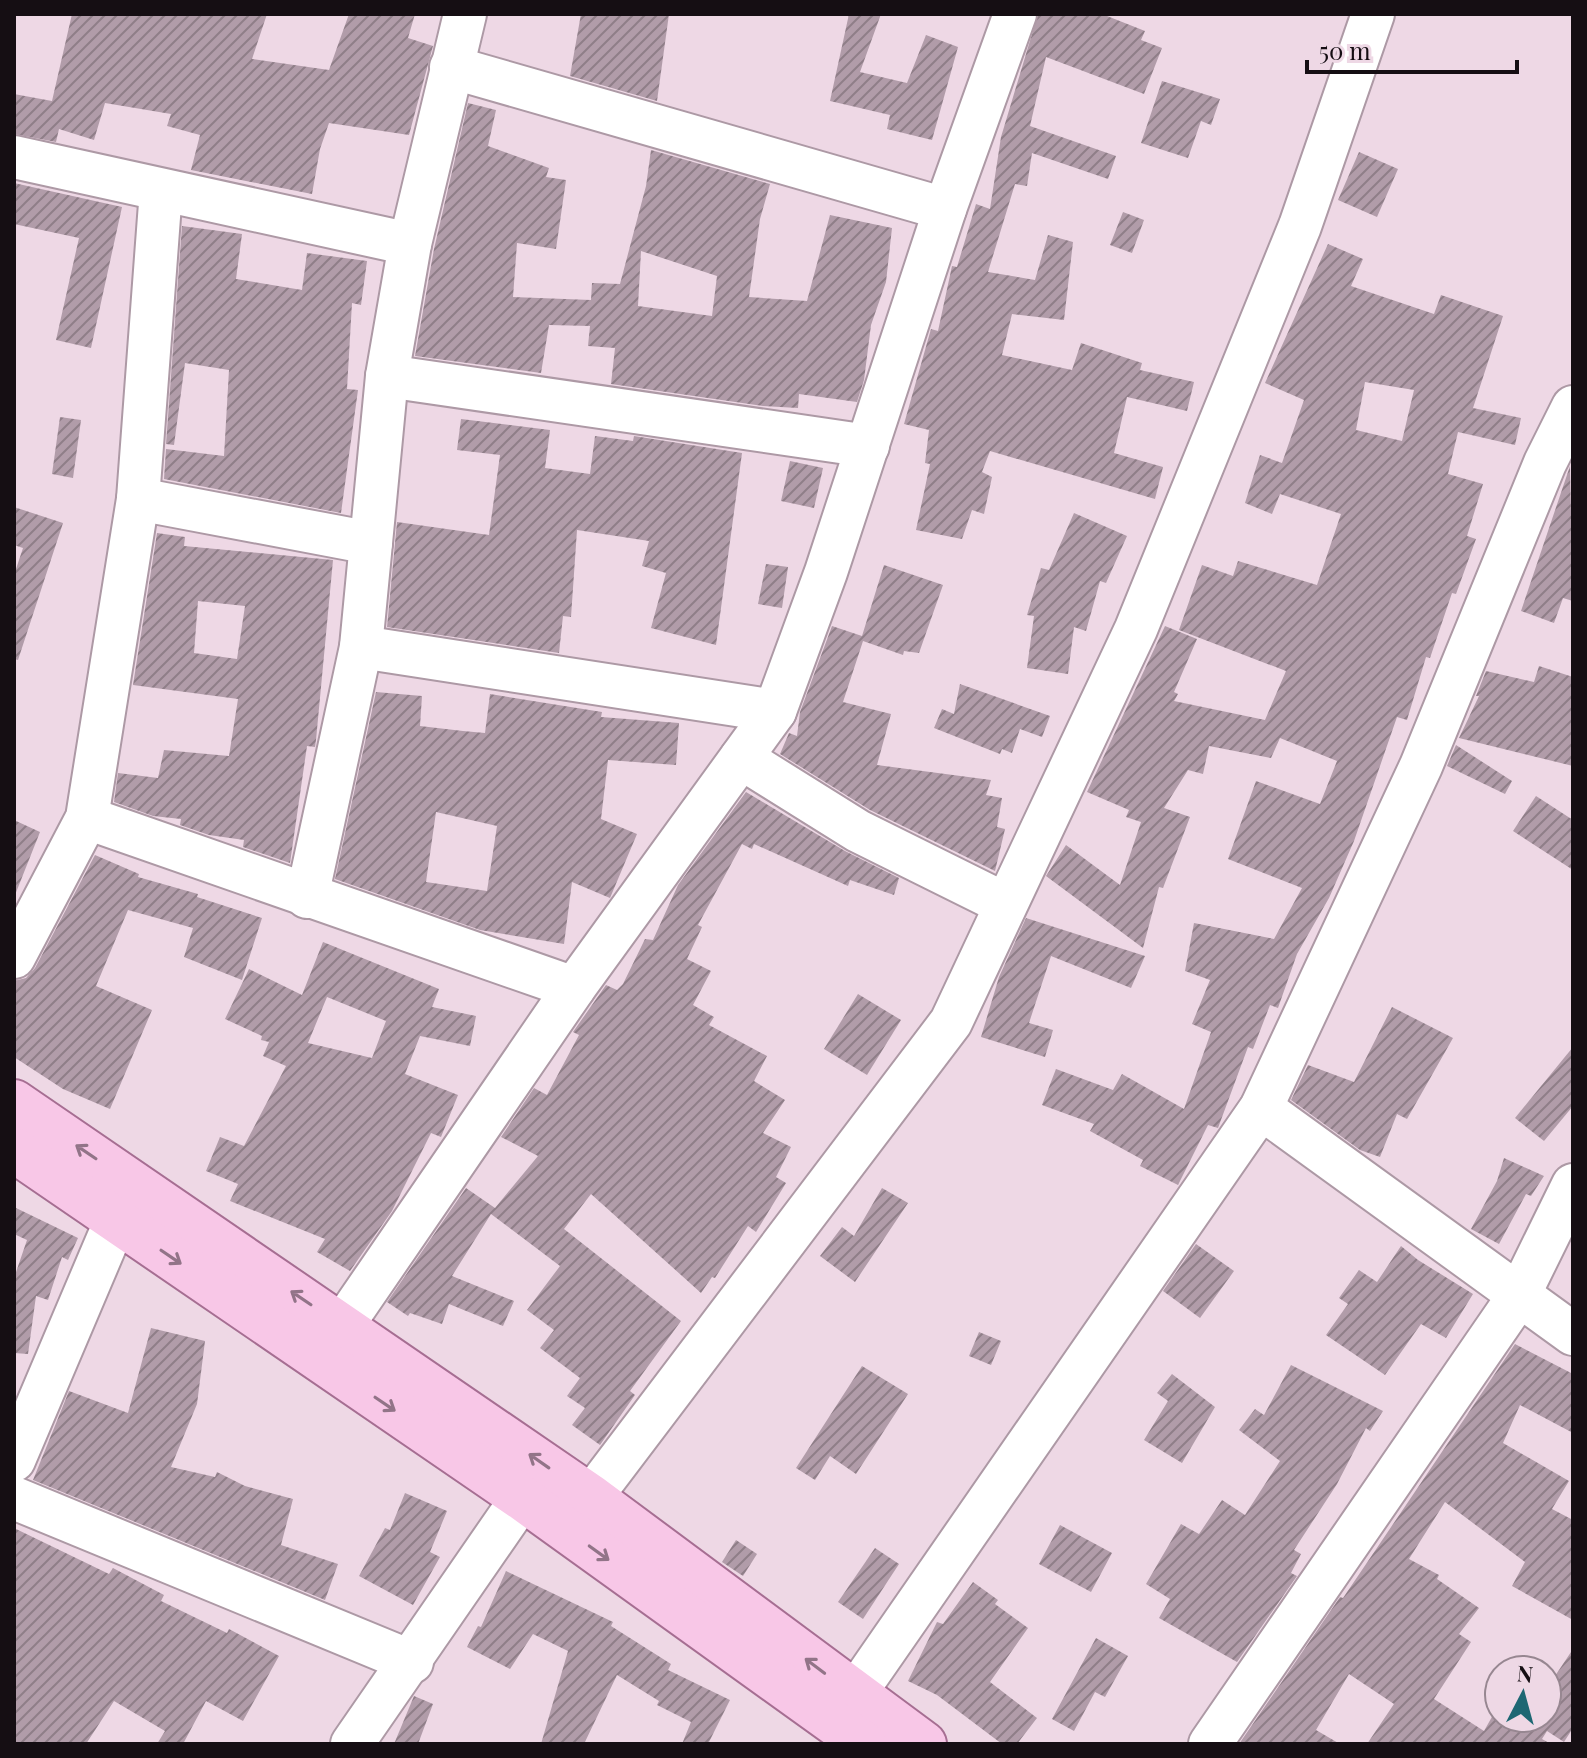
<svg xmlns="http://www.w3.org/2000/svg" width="1587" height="1758" viewBox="0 0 1587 1758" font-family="'Playfair Display',serif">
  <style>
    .building { fill: url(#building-hatch); fill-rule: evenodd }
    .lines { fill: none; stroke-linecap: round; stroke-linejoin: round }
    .minor-casing { stroke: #ad99a5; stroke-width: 46 }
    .major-casing { stroke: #a66e92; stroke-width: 48 }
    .minor { stroke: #fff; stroke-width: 42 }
    .major { stroke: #f8c7e7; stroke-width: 44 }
    .oneway { stroke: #927488 }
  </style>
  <defs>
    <pattern id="building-hatch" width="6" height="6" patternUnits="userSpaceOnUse" patternTransform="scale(2)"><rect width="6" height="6" fill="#b19ca9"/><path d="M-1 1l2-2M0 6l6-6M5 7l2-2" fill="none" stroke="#8f7e88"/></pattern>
  </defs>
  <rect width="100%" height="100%" fill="#eed8e5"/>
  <g class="building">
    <path d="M72 14H267L252 59 329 70 349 14H415L408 38 433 46 409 135 329 123 320 149 312 194 191 170 200 135 167 126 171 114 105 103 94 140 59 129 56 142 14 134V94L52 101Z"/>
    <path d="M581 14H669L657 101 570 76Z"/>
    <path d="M849 14H881L860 72 907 83 926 35 958 47 932 140 887 129 890 115 830 101Z"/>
    <path d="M1038 14H1102L1145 31 1141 40 1162 48 1144 94 1046 57 1030 126 1116 156 1108 179 1032 153 1027 186 1015 184 988 272 1035 280 1048 235 1073 242 1064 320 1012 314 1002 355 1072 370 1081 343 1142 363 1140 370 1194 382 1187 411 1127 397 1114 453 1163 467 1155 499 990 451 982 472 992 477 984 514 972 510 962 539 916 530 930 464 925 463 929 430 904 424 931 329 938 331 952 266 957 267 976 204 990 209 1001 137Z"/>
    <path d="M1162 81 1220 99 1211 125 1201 121 1188 158 1141 143Z"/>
    <path d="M468 103 496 110 488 146 549 168 546 177 566 180 556 249 517 243 513 297 591 300 592 283 620 284 646 186 651 150 770 184 760 219 749 297 807 301 830 215 892 228 886 282 871 325 864 380 857 402 799 394 798 408 763 406 611 384 615 348 588 346 590 326 549 325 541 373 415 356 434 249ZM641 251 717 276 712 316 638 306Z"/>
    <path d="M1359 152 1398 169 1377 217 1338 200Z"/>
    <path d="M14 183 122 207 91 348 56 340 79 238 14 224Z"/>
    <path d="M1123 212 1144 220 1132 253 1110 245Z"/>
    <path d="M182 226 242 234 236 279 302 290 307 253 367 261 361 305 352 303 347 389 358 390 341 513 164 479 166 449 224 456 229 370 185 363 174 445 166 444Z"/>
    <path d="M1328 244 1363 259 1351 286 1434 314 1441 295 1503 316 1473 408 1521 418 1515 445 1458 432 1448 474 1483 484 1467 536 1476 539 1456 594 1452 593 1430 658 1426 657 1407 720 1397 717 1354 841 1329 898 1297 954 1278 1008 1270 1005 1253 1049 1248 1047 1218 1128 1208 1125 1178 1185 1140 1166 1143 1160 1090 1131 1094 1124 1042 1105 1056 1069 1113 1090 1122 1074 1184 1109 1211 1032 1192 1024 1210 980 1185 971 1194 923 1274 939 1302 888 1228 859 1256 781 1320 804 1337 761 1280 738 1271 758 1209 746 1203 774 1188 770 1164 808 1190 817 1163 888 1159 887 1143 948 1046 876 1066 845 1120 885 1141 822 1126 817 1129 810 1087 792 1165 626 1197 639 1174 692 1178 694 1174 701 1265 720 1286 671 1179 630 1202 565 1233 576 1238 561 1317 585 1341 514 1280 494 1272 514 1245 503 1260 455 1282 463 1304 400 1265 383ZM1365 382 1414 390 1402 441 1356 430Z"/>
    <path d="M60 417 81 420 73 478 52 474Z"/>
    <path d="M461 419 550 430 545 468 590 474 595 436 633 441 634 436 742 453 716 645 651 628 666 573 642 566 649 541 577 530 571 617 563 616 559 653 387 627 397 522 489 535 500 455 457 450Z"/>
    <path d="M790 461 823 468 814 508 781 501Z"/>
    <path d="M1570 466 1573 601 1563 598 1554 623 1521 611Z"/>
    <path d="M14 507 63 523 18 660 14 659V575L23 548 14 545Z"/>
    <path d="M1074 513 1127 536 1106 583 1100 581 1086 631 1074 627 1068 674 1027 668 1034 616 1027 615 1041 568 1049 570Z"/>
    <path d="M157 533 185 537 184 546 333 560 316 740 315 747 307 746 290 863 243 847 244 840 209 835 180 825 181 819 153 816 114 802 118 773 158 778 164 750 229 756 238 699 133 685ZM198 601 245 606 237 659 194 653Z"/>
    <path d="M766 564 788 567 782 608 758 604Z"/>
    <path d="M884 565 943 585 919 653 904 651 903 655 863 641 843 702 891 714 877 765 991 780 986 795 1002 798 997 827 1005 829 995 871 870 810 780 754 789 733 797 736 800 712 832 626 862 636Z"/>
    <path d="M1539 666 1573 677V766L1459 738 1479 696H1476L1486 671 1534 682Z"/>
    <path d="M960 684 1050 716 1042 737 1020 729 1012 753 1002 749 1000 754 934 728 942 709 954 714Z"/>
    <path d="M376 692 422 696 420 726 463 731 485 733 490 694 602 712 601 717 679 723 676 765 608 760 601 819 637 834 610 898 572 882 564 944 480 930 335 879ZM436 812 497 826 487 891 426 882Z"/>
    <path d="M1456 745 1512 781 1505 794 1447 766Z"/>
    <path d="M746 792 845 851 899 878 894 895 850 880 848 886 754 844 752 849 742 844 698 925 702 927 687 959 711 971 693 1005 714 1017 709 1025 767 1056 754 1081 785 1100 763 1133 791 1147 776 1177 786 1183 756 1232 748 1226 715 1278 712 1277 701 1293 591 1194 564 1229 681 1321 630 1391 635 1395 600 1445 572 1425 585 1408 567 1396 580 1378 540 1348 554 1330 527 1310 560 1266 491 1214 452 1276 514 1301 503 1326 449 1304 442 1324 410 1313 408 1316 387 1302 466 1188 495 1208 538 1156 501 1137 534 1088 547 1095 579 1035 573 1032 606 985 617 990 623 984 645 939 653 940 678 885Z"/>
    <path d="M1536 796 1573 820V870L1513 831Z"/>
    <path d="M14 820 40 832 15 895H14Z"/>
    <path d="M95 855 139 874 138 877 198 894 197 897 262 918 242 980 184 957 193 928 128 910 96 986 152 1010 110 1109 63 1089 14 1057V981L26 978 35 968Z"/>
    <path d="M1026 918 1145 956 1131 988 1051 956 1029 1023 1053 1030 1045 1057 981 1037 999 977Z"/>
    <path d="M323 942 439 989 432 1007 476 1016 470 1046 420 1036 405 1074 458 1095 441 1137 431 1133 392 1211 350 1271 317 1252 325 1239 230 1201 238 1184 206 1171 220 1137 244 1146 286 1066 263 1056 269 1042 261 1040 262 1036 225 1019 249 969 302 995ZM327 997 386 1021 372 1058 308 1043Z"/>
    <path d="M858 994 901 1020 867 1075 824 1049Z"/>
    <path d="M1392 1007 1453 1038 1407 1119 1397 1114 1380 1157 1360 1150 1291 1100 1308 1065 1354 1082Z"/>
    <path d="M1573 1047V1106L1544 1141 1515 1118Z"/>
    <path d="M1504 1158 1544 1176 1531 1196 1526 1194 1499 1244 1471 1229 1497 1181Z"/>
    <path d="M882 1188 908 1203 855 1282 820 1256 842 1227 854 1236Z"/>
    <path d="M14 1207 78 1238 68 1260 62 1257 48 1300 36 1296 28 1354 14 1353V1278L27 1240 14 1234Z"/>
    <path d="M1196 1244 1234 1271 1200 1318 1163 1291Z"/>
    <path d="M1401 1246 1418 1260 1473 1294 1446 1338 1421 1324 1385 1375 1326 1335 1348 1304 1339 1298 1359 1270 1377 1282Z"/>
    <path d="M151 1328 205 1341 197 1404 171 1467 215 1477 217 1472 245 1486 293 1499 281 1545 338 1564 325 1600 33 1480 69 1391 128 1413Z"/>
    <path d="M979 1332 1001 1341 991 1365 969 1356Z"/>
    <path d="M1515 1344 1573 1374V1433L1520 1405 1503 1443 1569 1481 1552 1509 1573 1520V1620L1512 1586 1525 1562 1445 1502 1409 1559 1439 1575 1437 1579 1479 1608 1459 1634 1471 1642 1434 1699 1484 1731 1493 1715 1521 1727 1527 1718H1547V1688L1573 1649V1728L1564 1742 1547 1731 1542 1739 1551 1744H1367L1394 1704 1349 1674 1316 1730 1340 1744H1239L1340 1597 1343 1598Z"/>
    <path d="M1291 1365 1383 1411 1370 1431 1366 1428 1337 1484 1294 1550 1301 1554 1291 1573 1297 1576 1237 1662 1159 1618 1170 1599 1146 1584 1181 1524 1199 1534 1222 1500 1245 1515 1280 1461 1239 1430 1255 1409 1264 1415Z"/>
    <path d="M862 1366 908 1394 856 1474 830 1456 815 1480 796 1468Z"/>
    <path d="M1172 1374 1215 1407 1182 1463 1144 1440 1168 1401 1157 1393Z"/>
    <path d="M405 1493 447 1511 430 1552 440 1557 413 1605 359 1576 385 1528 390 1530Z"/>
    <path d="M1060 1525 1112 1553 1091 1592 1039 1564Z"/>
    <path d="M14 1528 109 1574 113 1568 164 1595 161 1601 227 1633 229 1629 279 1656 243 1721 206 1701 183 1744H157L165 1731 114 1701 86 1744H14Z"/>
    <path d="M736 1540 757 1554 743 1576 722 1562Z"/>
    <path d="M875 1548 899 1564 863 1619 838 1602Z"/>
    <path d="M506 1571 613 1622 611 1626 671 1664 668 1670 730 1700 708 1744H682L691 1722 657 1705 659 1701 617 1675 584 1744H541L568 1651 533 1634 510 1669 467 1647 478 1626 481 1627Z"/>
    <path d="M973 1582 998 1600 995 1604 1028 1628 990 1682 1037 1718 1017 1744H1002L937 1695 908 1681 937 1622 943 1624Z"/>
    <path d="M1096 1638 1128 1656 1105 1697 1095 1692 1074 1731 1052 1719Z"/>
    <path d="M414 1696 433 1704 418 1744H394Z"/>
  </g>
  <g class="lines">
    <g class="minor-casing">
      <g id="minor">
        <path d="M451 67 945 209"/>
        <path d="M14 157 410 244"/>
        <path d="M387 376 868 446"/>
        <path d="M138 499 371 543"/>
        <path d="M361 647 775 711"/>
        <path d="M741 758 858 831 1005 904"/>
        <path d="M87 818 574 988"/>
        <path d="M307 897 361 647 387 376 410 244 465 14"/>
        <path d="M14 957 87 818 138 499 161 190"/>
        <path d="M1261 1108 1573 1334"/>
        <path d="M342 1326 574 988 775 711 826 572 945 209 1015 14"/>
        <path d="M14 1460 116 1220"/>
        <path d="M591 1497 951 1022 1136 629 1300 226 1373 14"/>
        <path d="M14 1498 412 1662"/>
        <path d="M854 1695 1261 1108 1421 766 1545 463 1573 407"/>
        <path d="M352 1744 522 1498"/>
        <path d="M1210 1744 1518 1297 1573 1185"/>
      </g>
    </g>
    <g class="major-casing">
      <g id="major">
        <path d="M14 1102 591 1497 924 1744"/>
        <path d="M14 1150 522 1498 864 1744"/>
      </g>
    </g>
    <use href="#minor" class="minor"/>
    <use href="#major" class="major"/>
  </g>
  <defs><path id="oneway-shaft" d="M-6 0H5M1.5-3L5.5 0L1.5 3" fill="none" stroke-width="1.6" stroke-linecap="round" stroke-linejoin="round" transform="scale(2)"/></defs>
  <g class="oneway">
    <use href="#oneway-shaft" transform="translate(86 1152) rotate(-146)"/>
    <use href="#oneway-shaft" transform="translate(171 1257) rotate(34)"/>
    <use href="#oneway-shaft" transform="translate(301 1298) rotate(-146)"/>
    <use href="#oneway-shaft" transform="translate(385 1404) rotate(34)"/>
    <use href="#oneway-shaft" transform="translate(539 1461) rotate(-145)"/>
    <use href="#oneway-shaft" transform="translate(599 1553) rotate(36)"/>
    <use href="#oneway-shaft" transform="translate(815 1666) rotate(-143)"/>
  </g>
  <rect width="1587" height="1758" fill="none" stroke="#150e13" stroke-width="32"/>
  <g transform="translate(1523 1694) rotate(6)"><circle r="38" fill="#eed8e5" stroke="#978791" stroke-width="2"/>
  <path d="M0-6L14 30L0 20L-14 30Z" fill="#1d6773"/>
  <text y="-12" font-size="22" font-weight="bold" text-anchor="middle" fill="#150e13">N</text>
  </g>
  <path d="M1307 60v12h210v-12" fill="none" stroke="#150e13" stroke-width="4"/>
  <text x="1319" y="60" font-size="24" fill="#150e13" stroke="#eed8e5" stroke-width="6" paint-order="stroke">50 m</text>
</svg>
